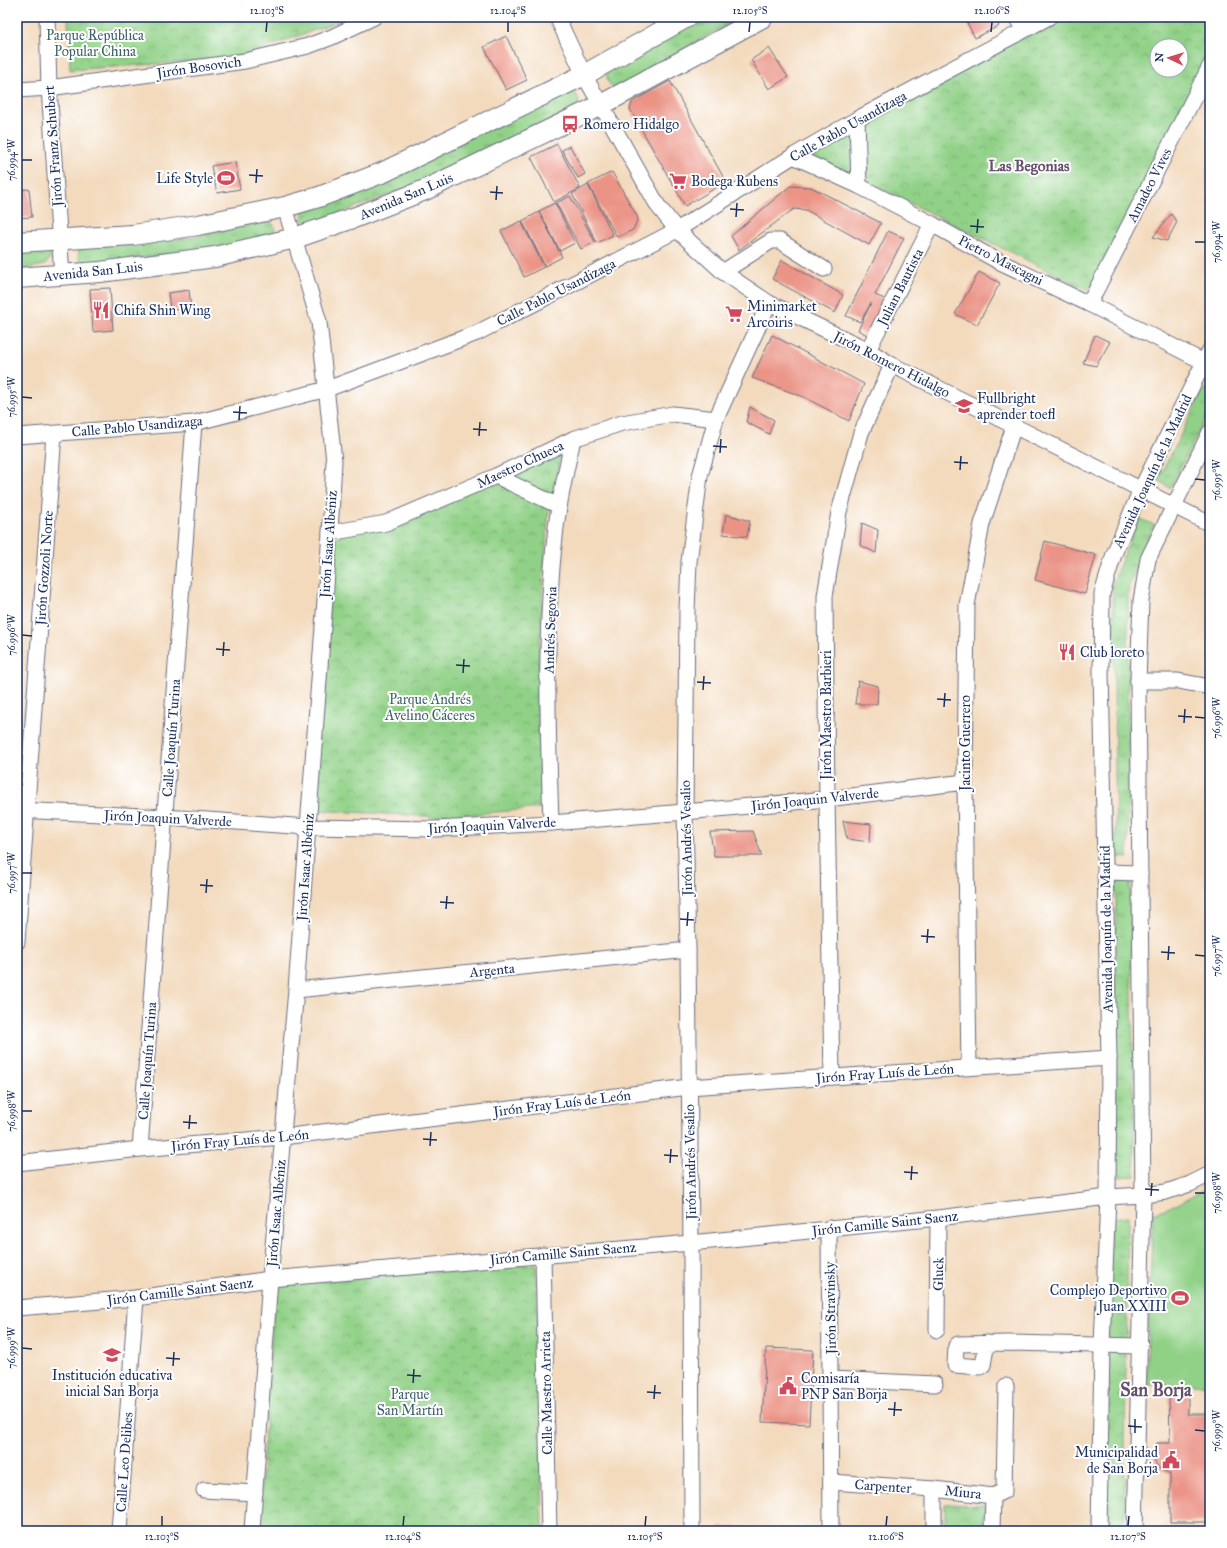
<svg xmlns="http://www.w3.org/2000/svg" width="1227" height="1548" viewBox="0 0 1227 1548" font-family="'IM FELL Great Primer',serif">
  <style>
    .grass { fill: url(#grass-tufts); stroke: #568072 }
    .park { fill: url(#park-crowns); stroke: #568072; fill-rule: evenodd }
    .garden { fill: #91d187; stroke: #568072 }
    .building { fill: #eb9385 }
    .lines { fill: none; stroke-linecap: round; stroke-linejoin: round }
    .minor-casing { stroke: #676b7f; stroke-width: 17 }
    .major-casing { stroke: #676b7f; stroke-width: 22 }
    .minor { stroke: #fff; stroke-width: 15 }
    .major { stroke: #fff; stroke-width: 20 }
    .ticks { fill: none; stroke: #1b2f5e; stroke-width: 1.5 }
    .labels { text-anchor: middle; stroke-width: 4; stroke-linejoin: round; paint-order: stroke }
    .park-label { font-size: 14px; fill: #3e606a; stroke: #fff }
    .street-label { font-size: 14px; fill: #1b2f5e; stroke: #fff }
    .poi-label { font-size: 14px; fill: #1b2f5e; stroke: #fff; text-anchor: start }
    .neighbourhood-label { font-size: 15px; font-weight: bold; fill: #64526c; stroke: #fff }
    .district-label { font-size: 18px; font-weight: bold; fill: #64526c; stroke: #fff }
    .neatline { fill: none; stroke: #1b2f5e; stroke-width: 1.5 }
    .ticks-label { font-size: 10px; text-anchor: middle; fill: #1b2f5e }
  </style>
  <defs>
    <pattern id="grass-tufts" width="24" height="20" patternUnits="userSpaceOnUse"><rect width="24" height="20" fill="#91d187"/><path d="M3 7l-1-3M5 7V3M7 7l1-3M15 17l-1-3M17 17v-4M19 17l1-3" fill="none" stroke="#76aa72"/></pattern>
    <pattern id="park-crowns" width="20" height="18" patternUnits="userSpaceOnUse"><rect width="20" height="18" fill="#91d187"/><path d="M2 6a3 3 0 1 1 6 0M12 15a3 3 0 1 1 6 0" fill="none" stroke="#76aa72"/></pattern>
  </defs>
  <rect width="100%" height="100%" fill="#fff"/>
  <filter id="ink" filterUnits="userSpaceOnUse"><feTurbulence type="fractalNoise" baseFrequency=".025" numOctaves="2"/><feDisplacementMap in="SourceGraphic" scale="8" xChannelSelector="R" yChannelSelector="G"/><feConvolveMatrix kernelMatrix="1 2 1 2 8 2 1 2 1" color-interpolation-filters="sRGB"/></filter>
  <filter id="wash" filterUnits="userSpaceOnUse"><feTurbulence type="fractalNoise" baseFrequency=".012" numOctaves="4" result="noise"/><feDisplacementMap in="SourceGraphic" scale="16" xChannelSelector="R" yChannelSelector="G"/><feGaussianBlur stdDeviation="0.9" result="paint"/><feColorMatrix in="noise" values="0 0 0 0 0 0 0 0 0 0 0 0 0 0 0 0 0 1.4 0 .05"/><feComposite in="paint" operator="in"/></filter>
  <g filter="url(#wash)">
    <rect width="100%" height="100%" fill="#f3dabd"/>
    <g class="grass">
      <path d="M702 17H742C719 29 696 41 674 55 660 64 633 84 618 87 607 88 606 77 607 69Z"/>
      <path d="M571 90 575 92 579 100 578 107 433 178 308 225 302 220 303 210Z"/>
      <path d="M266 219C273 222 276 226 274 234L216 249 87 264H81C78 257 77 252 81 246 120 245 159 243 197 236 221 231 243 224 266 219Z"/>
      <path d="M42 249 50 252V258L46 264 29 269 17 270V252Z"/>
      <path d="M1204 389 1210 392V410L1170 488 1158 480Z"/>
      <path d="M1139 518 1154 525 1128 588V858L1116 857 1113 582Z"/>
      <path d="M1116 881 1130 882 1135 1176 1116 1177Z"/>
      <path d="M1128 1216 1124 1523 1106 1525 1110 1218Z"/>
    </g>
    <g class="park">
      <path d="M68 17H350L246 55 184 62 70 70Z"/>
      <path d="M1058 17H1210V49L1090 291 865 181 863 122ZM1157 46H1181V70H1157Z"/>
      <path d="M854 127 856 178 805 158Z"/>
      <path d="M563 444 553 497 505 476Z"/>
      <path d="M496 482 549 507 543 581 537 696 541 808 441 817 314 810 334 538Z"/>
      <path d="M536 1264 543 1531H258L275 1284Z"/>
      <path d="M945 1504 985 1505V1531H945Z"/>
    </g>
    <path class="garden" d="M1210 1187V1384L1146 1385 1153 1213 1178 1204Z"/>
    <g id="blocks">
      <g class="building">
        <path d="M964 17H994L999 26 975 38Z"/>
        <path d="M506 36 527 80 506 90 484 47Z"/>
        <path d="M769 48 788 77 769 89 751 60Z"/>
        <path d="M670 81 726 182 685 206 630 109 632 102Z"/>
        <path d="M557 144 580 188 554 202 531 157Z"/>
        <path d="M570 146 585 174 578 178 562 150Z"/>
        <path d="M235 162 240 189 217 193 211 166Z"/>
        <path d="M612 172 638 218 633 230 617 237 588 184Z"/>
        <path d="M588 185 613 235 597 243 572 194Z"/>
        <path d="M790 186 811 187 881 223 869 245 806 210 794 209 739 250 731 236Z"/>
        <path d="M29 189 32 217 17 218V190Z"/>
        <path d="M570 196 595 242 581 249 556 203Z"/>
        <path d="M555 203 575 243 560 251 539 211Z"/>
        <path d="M539 212 562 257 545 266 522 221Z"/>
        <path d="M1171 214 1177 222 1167 241 1153 237Z"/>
        <path d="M521 221 544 267 524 277 501 231Z"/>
        <path d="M888 231 904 238 875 295 887 300 869 336 858 330 871 303 860 322 846 316Z"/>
        <path d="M782 260 843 295 835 313 772 279Z"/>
        <path d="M979 272 1000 283 977 325 955 314Z"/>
        <path d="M110 288 113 330 93 332 90 289Z"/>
        <path d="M189 290 191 308 170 310 168 293Z"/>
        <path d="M772 335 864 384 849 421 804 397 752 378Z"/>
        <path d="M1095 335 1110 342 1096 366 1083 363Z"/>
        <path d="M750 407 774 420 769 434 746 422Z"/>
        <path d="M726 514 750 521 747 537 723 534Z"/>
        <path d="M862 523 878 530 876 553 860 545Z"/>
        <path d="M1045 541 1096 555 1085 594 1035 580Z"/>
        <path d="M858 681 878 686 877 704H855Z"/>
        <path d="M843 821 871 824 870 842 847 839Z"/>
        <path d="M753 831 762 856H714L710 832Z"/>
        <path d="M766 1348 813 1350 809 1424 762 1422Z"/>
        <path d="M1188 1392V1414H1210V1522H1170V1474L1160 1469 1156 1464 1154 1459V1452L1157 1443H1170L1169 1393Z"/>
        <rect x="719" y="1527" width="26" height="4"/>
      </g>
    </g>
  </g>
  <g filter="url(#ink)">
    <use href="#blocks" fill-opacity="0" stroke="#676b7f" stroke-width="1"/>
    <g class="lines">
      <g class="minor-casing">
        <g id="minor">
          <path d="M47 17 49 88 62 275"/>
          <path d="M557 17 584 75 601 105 658 206 677 230 723 272 769 303 868 350 892 365 1210 524"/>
          <path d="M1016 17 1024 30"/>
          <path d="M17 90 49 88 245 61 308 46 332 37 374 17"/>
          <path d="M857 119 859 186"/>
          <path d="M793 156 859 186 932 224 996 260 1089 304 1210 365"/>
          <path d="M723 272 771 241H780L824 269"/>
          <path d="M1089 304 1210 66"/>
          <path d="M868 350 932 224"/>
          <path d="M17 436 194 423 327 389 477 333 677 230 793 156 857 119 1049 17"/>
          <path d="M496 476 559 506"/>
          <path d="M330 533 386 523 496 476 573 439 622 423 673 414 716 419"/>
          <path d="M1138 681H1178L1210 687"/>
          <path d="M17 810 165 817 308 827 436 829 551 823 685 812 827 799 965 782"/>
          <path d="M551 823C548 727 544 632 555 537 558 504 566 471 573 439"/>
          <path d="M1105 872 1140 873"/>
          <path d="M17 942 54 434"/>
          <path d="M296 990 688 950"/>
          <path d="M969 1067 965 782 967 605 982 524 1014 426"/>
          <path d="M832 1077 827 799 825 596 839 512 861 433 892 365"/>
          <path d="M140 1149 194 423"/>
          <path d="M17 1163 140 1149 282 1137 689 1087 1109 1058"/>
          <path d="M829 1228 831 1531"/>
          <path d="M543 1255 549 1531"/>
          <path d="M17 1308 136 1298 270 1279 691 1243 938 1218 1108 1197 1143 1195 1166 1192 1190 1184 1210 1174"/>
          <path d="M937 1330 938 1218"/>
          <path d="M987 1343 983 1365 980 1367 955 1365 956 1346 958 1344 1008 1343 1140 1346"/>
          <path d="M831 1379 935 1384"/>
          <path d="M831 1482 934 1489 993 1496 1004 1491 1006 1386"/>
          <path d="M204 1490 255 1493"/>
          <path d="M119 1531 136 1298"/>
          <path d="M252 1531 270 1279 296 990 308 827 330 533 334 461 319 322 285 207"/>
          <path d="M692 1531 691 1243 688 950 685 812 687 611 689 562 700 476 716 419 769 303"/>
          <path d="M934 1531V1489"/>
          <path d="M992 1531 993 1496"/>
          <path d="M1099 1531 1102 1345 1108 1197 1109 1058 1101 671 1102 594 1114 554 1141 489 1210 350"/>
          <path d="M1135 1531 1143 1195 1138 681 1141 601 1148 559 1210 432"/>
        </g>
      </g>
      <g class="major-casing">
        <g id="major">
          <path d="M17 242 133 235 198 225 285 207 319 197 384 172 584 75 687 17"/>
          <path d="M17 278 100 272 215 257 295 238 356 217 425 190 601 105 763 17"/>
        </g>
      </g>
      <use href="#minor" class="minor"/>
      <use href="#major" class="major"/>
    </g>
  </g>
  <path class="ticks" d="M266 32 267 22M508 32V22M749 32 750 22M991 32 992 22M22 160H32M249 175 263 176M256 183 257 169M490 192 503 193M496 200 497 186M730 209 744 210M736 217 737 203M970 226 984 227M977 233 978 219M1195 242H1205M22 397 32 398M233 412 247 413M239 420 240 406M473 429 487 430M479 436 480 422M713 446 727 447M720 453 721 439M954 462 968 463M960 470 961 456M1195 479 1205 480M22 635 32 636M216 649 230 650M223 656 224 642M456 665 470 666M463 673 464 659M697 682 711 683M703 690 704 676M937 699 951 700M944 707 945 693M1178 716 1192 717M1195 717 1205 718M1184 723 1185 709M22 873H32M200 885 213 886M206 893 207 879M440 902 454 903M446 909 447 896M680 919 694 920M687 926 688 912M921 936 935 937M927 943 928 929M1161 952 1175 953M1195 955 1205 956M1168 960 1169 946M22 1111H32M183 1122 197 1123M189 1129 190 1115M423 1139 437 1140M430 1146 431 1132M664 1155 678 1156M670 1163 671 1149M904 1172 918 1173M911 1180 912 1166M1145 1189 1159 1190M1195 1193H1205M1151 1196 1152 1183M22 1348 32 1349M166 1358 180 1359M173 1366 174 1352M407 1375 421 1376M413 1383 414 1369M647 1392 661 1393M654 1399 655 1385M888 1409 902 1410M894 1416 895 1402M1128 1426 1142 1427M1195 1430 1205 1431M1135 1433V1419M162 1526V1516M403 1526 404 1516M645 1526 646 1516M886 1526 887 1516M1128 1526 1129 1516"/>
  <defs>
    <g id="bus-bare" transform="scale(1.38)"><path d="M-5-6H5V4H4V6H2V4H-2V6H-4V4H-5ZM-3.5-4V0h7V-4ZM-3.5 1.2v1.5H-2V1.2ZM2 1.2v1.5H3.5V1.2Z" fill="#d1495b" stroke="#fff" stroke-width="2.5" paint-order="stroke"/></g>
    <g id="stadium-bare" transform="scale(1.38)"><path d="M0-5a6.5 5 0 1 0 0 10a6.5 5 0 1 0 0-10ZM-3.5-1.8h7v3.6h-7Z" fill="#d1495b" stroke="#fff" stroke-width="2.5" paint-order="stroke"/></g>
    <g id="supermarket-bare" transform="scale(1.38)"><path d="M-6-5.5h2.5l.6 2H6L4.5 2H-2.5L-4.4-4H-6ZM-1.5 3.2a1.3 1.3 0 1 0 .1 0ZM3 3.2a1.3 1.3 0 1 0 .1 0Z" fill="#d1495b" stroke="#fff" stroke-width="2.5" paint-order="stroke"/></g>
    <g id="restaurant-bare" transform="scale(1.38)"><path d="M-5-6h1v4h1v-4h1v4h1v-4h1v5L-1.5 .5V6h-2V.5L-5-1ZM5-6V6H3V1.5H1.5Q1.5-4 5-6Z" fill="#d1495b" stroke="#fff" stroke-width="2.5" paint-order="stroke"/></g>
    <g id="school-bare" transform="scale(1.38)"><path d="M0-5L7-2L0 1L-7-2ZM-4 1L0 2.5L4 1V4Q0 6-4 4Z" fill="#d1495b" stroke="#fff" stroke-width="2.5" paint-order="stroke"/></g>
    <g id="civic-bare" transform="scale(1.38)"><path d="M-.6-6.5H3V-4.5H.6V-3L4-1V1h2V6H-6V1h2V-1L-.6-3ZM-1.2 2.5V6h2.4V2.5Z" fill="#d1495b" stroke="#fff" stroke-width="2.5" paint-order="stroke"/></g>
  </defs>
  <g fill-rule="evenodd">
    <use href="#bus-bare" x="570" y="124"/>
    <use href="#stadium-bare" x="226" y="178"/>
    <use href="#supermarket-bare" x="678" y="181"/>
    <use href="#restaurant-bare" x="101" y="310"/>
    <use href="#supermarket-bare" x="734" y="314"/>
    <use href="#school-bare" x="964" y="406"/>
    <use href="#restaurant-bare" x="1067" y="652"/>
    <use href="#stadium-bare" x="1180" y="1298"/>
    <use href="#school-bare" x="112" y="1355"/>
    <use href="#civic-bare" x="788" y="1386"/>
    <use href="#civic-bare" x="1171" y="1460"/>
  </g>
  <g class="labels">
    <g class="park-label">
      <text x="95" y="40">Parque República<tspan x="95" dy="16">Popular China</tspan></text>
      <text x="430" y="704">Parque Andrés<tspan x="430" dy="16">Avelino Cáceres</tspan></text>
      <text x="410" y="1399">Parque<tspan x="410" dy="16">San Martín</tspan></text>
    </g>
    <g class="street-label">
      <text transform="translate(199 67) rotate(-8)" y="5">Jirón Bosovich</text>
      <text transform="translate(848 126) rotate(-29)" y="5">Calle Pablo Usandizaga</text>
      <text transform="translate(53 146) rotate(-94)" y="5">Jirón Franz Schubert</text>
      <text transform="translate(1149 185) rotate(-63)" y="5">Amadeo Vives</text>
      <text transform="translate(406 196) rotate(-23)" y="5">Avenida San Luis</text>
      <text transform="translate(1001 260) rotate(27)" y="5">Pietro Mascagni</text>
      <text transform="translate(93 271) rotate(-6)" y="5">Avenida San Luis</text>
      <text transform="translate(900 287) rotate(-63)" y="5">Julian Bautista</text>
      <text transform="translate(556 292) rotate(-27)" y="5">Calle Pablo Usandizaga</text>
      <text transform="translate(892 364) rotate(27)" y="5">Jirón Romero Hidalgo</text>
      <text transform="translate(137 426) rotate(-5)" y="5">Calle Pablo Usandizaga</text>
      <text transform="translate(520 464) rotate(-25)" y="5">Maestro Chueca</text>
      <text transform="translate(1152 471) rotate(-65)" y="5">Avenida Joaquín de la Madrid</text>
      <text transform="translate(328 544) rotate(-86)" y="5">Jirón Isaac Albéniz</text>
      <text transform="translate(44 568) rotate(-86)" y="5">Jirón Gozzoli Norte</text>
      <text transform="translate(550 630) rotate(-88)" y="5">Andrés Segovia</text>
      <text transform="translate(826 715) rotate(-90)" y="5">Jirón Maestro Barbieri</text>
      <text transform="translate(171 738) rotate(-86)" y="5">Calle Joaquín Turina</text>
      <text transform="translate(965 743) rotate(-90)" y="5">Jacinto Guerrero</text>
      <text transform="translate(815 799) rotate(-6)" y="5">Jirón Joaquin Valverde</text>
      <text transform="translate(168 818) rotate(3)" y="5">Jirón Joaquin Valverde</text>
      <text transform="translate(492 825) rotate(-3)" y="5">Jirón Joaquin Valverde</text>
      <text transform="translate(686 838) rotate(-91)" y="5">Jirón Andrés Vesalio</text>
      <text transform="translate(305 867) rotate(-86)" y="5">Jirón Isaac Albéniz</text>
      <text transform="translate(1106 929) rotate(-91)" y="5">Avenida Joaquín de la Madrid</text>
      <text transform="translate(492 970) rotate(-6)" y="5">Argenta</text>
      <text transform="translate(147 1061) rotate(-86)" y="5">Calle Joaquín Turina</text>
      <text transform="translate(885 1073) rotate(-4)" y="5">Jirón Fray Luís de León</text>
      <text transform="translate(562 1103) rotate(-7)" y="5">Jirón Fray Luís de León</text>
      <text transform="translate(240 1140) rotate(-5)" y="5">Jirón Fray Luís de León</text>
      <text transform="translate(690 1162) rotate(-91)" y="5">Jirón Andrés Vesalio</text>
      <text transform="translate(276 1213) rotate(-85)" y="5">Jirón Isaac Albéniz</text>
      <text transform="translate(885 1223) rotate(-6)" y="5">Jirón Camille Saint Saenz</text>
      <text transform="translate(563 1253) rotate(-5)" y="5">Jirón Camille Saint Saenz</text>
      <text transform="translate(938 1274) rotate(-89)" y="5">Gluck</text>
      <text transform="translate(180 1291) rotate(-7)" y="5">Jirón Camille Saint Saenz</text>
      <text transform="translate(830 1308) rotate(-91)" y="5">Jirón Stravinsky</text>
      <text transform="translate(546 1393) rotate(-91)" y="5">Calle Maestro Arrieta</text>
      <text transform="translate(124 1462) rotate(-86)" y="5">Calle Leo Delibes</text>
      <text transform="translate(883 1486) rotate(4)" y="5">Carpenter</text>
      <text transform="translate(963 1492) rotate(6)" y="5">Miura</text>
    </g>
    <g class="poi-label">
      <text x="583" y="129">Romero Hidalgo</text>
      <text x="213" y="183" text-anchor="end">Life Style</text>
      <text x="691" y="186">Bodega Rubens</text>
      <text x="747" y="311">Minimarket<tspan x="747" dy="16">Arcoiris</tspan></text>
      <text x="114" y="315">Chifa Shin Wing</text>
      <text x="977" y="403">Fullbright<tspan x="977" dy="16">aprender toefl</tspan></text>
      <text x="1080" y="657">Club loreto</text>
      <text x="1167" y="1295" text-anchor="end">Complejo Deportivo<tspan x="1167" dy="16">Juan XXIII</tspan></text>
      <text x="112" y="1380" text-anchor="middle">Institución educativa<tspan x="112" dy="16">inicial San Borja</tspan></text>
      <text x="801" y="1383">Comisaría<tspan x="801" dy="16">PNP San Borja</tspan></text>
      <text x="1158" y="1457" text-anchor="end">Municipalidad<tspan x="1158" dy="16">de San Borja</tspan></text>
    </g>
    <g class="neighbourhood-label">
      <text x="1029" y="171">Las Begonias</text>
    </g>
    <g class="district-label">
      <text x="1156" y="1396">San Borja</text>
    </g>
  </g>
  <rect width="1227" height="1548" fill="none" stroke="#fff" stroke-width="44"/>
  <g transform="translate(1169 58) rotate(274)"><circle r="19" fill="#ffffff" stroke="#a4acbf"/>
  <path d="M0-3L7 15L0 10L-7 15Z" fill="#d1495b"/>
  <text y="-6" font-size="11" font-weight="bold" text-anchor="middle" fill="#1b2f5e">N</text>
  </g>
  <rect x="22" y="22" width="1183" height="1504" class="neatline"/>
  <g class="ticks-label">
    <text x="267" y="14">12.103°S</text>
    <text x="508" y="14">12.104°S</text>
    <text x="750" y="14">12.105°S</text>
    <text x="992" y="14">12.106°S</text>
    <text transform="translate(11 160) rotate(-90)" y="4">76.994°W</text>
    <text transform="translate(1216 242) rotate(-90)" y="4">76.994°W</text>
    <text transform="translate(11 397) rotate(-90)" y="4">76.995°W</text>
    <text transform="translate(1216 480) rotate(-90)" y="4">76.995°W</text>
    <text transform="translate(11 635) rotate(-90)" y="4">76.996°W</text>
    <text transform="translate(1216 718) rotate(-90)" y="4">76.996°W</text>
    <text transform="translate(11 873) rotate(-90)" y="4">76.997°W</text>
    <text transform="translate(1216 956) rotate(-90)" y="4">76.997°W</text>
    <text transform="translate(11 1111) rotate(-90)" y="4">76.998°W</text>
    <text transform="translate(1216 1193) rotate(-90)" y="4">76.998°W</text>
    <text transform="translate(11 1348) rotate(-90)" y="4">76.999°W</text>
    <text transform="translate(1216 1431) rotate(-90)" y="4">76.999°W</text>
    <text x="162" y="1540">12.103°S</text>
    <text x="403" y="1540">12.104°S</text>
    <text x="645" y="1540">12.105°S</text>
    <text x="886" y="1540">12.106°S</text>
    <text x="1128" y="1540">12.107°S</text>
  </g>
</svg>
